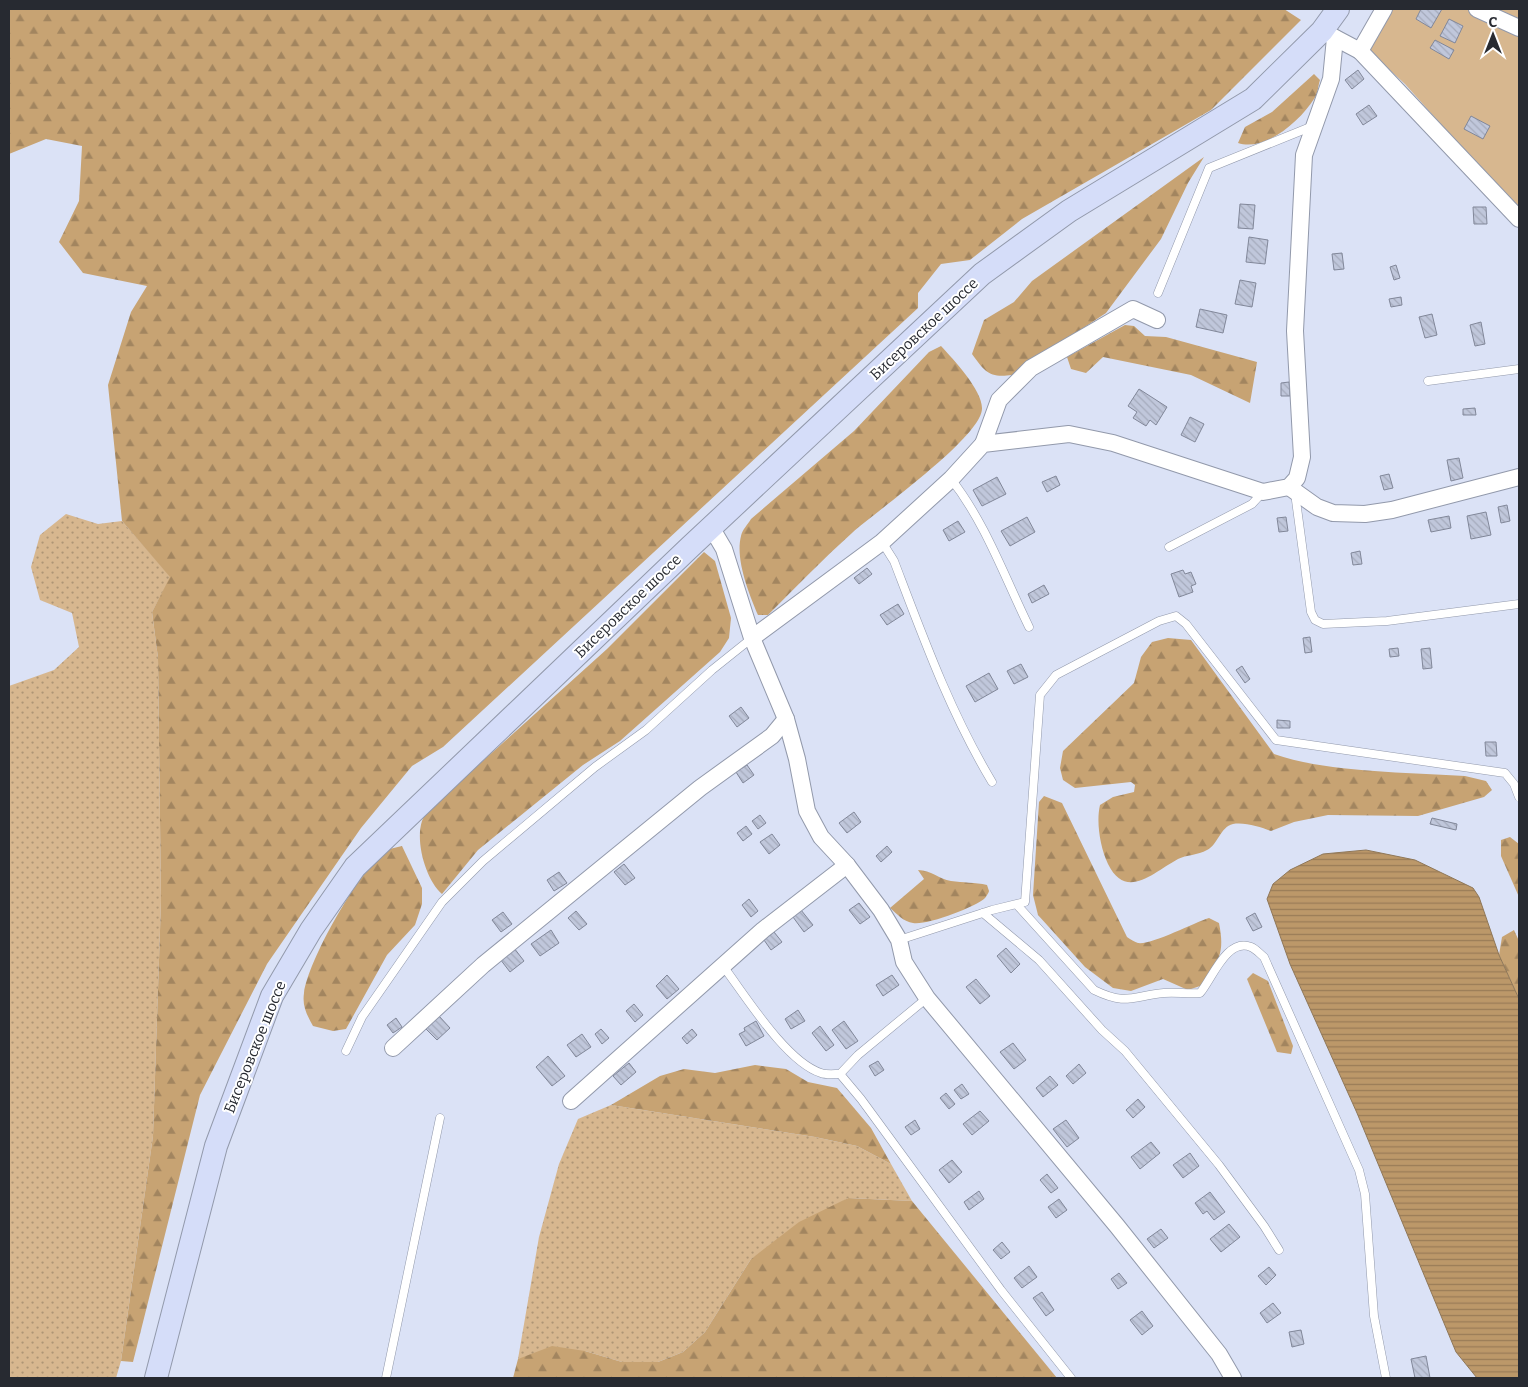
<svg xmlns="http://www.w3.org/2000/svg" width="1528" height="1387" font-family="Bitter,serif">
<defs>
<pattern id="grass-dots" width="8" height="8" patternUnits="userSpaceOnUse" patternTransform="scale(1.25)"><rect width="8" height="8" fill="#d7b78f"/><path d="M2 2h.1M6 6h.1" fill="none" stroke="#ae9575" stroke-width="1.8" stroke-linecap="round"/></pattern>
<pattern id="forest-firs" width="22" height="20" patternUnits="userSpaceOnUse" patternTransform="scale(1.25)"><rect width="22" height="20" fill="#c7a373"/><path d="M5 1l3.5 6h-7zM16 11l3.5 6h-7z" fill="#a2855f"/></pattern>
<pattern id="water-rules" width="6" height="5" patternUnits="userSpaceOnUse" patternTransform="scale(1.25)"><rect width="6" height="5" fill="#bc9869"/><path d="M0 2.5h6" fill="none" stroke="#997c57"/></pattern>
<pattern id="building-back-hatch" width="6" height="6" patternUnits="userSpaceOnUse" patternTransform="scale(1.25)"><rect width="6" height="6" fill="#c0c7db"/><path d="M-1 5l2 2M0 0l6 6M5-1l2 2" fill="none" stroke="#a5abbc"/></pattern>
</defs>
<rect width="100%" height="100%" fill="#dbe2f6"/>
<g fill="url(#grass-dots)">
<polygon points="66,514 98,524 122,521 171,577 152,612 158,658 161,901 153,1136 121,1361 116,1378 9,1378 9,686 54,670 79,647 72,613 40,600 31,567 40,535"/>
<polygon points="611,1105 815,1137 857,1146 891,1164 912,1201 848,1198 751,1259 705,1332 683,1352 658,1362 622,1362 585,1351 518,1359 539,1237 559,1164 578,1119"/>
</g>
<g fill="url(#forest-firs)">
<polygon points="9,9 1284,9 1301,20 1211,110 1022,219 970,260 941,264 918,293 918,308 443,747 412,766 361,828 267,964 200,1095 133,1362 121,1361 153,1136 161,901 158,658 152,612 170,577 122,521 108,385 131,312 147,286 83,273 59,242 79,201 82,146 46,139 9,154"/>
<path d="M1314,74L1320,80C1318,86 1318,94 1314,99C1300,121 1265,152 1238,143L1245,127L1272,112Z"/>
<path d="M1204,157L1188,183L1161,239L1106,313L1012,375C989,378 985,372 972,354L984,320L1014,302L1032,281Z"/>
<polygon points="1125,325 1134,326 1145,336 1166,337 1257,362 1250,403 1191,375 1103,357 1086,373 1071,369 1067,357"/>
<path d="M941,346C954,360 982,390 982,408C983,436 875,512 852,533C823,559 796,587 768,615H758C749,594 735,559 741,536C742,530 748,524 751,519L854,431L929,352Z"/>
<path d="M704,552L715,561L731,618L729,638L720,652L620,741L583,765L478,850L442,894C426,880 415,842 422,821C425,812 439,802 445,795L607,649Z"/>
<path d="M1168,638L1191,640L1274,754C1329,773 1406,772 1465,776L1486,781L1492,790L1484,797L1418,816L1328,815L1294,822L1271,831C1260,827 1245,822 1233,824C1220,827 1218,845 1207,850C1198,855 1186,855 1178,859C1154,872 1126,901 1108,864C1100,847 1096,822 1100,805L1113,797L1134,792L1135,785L1131,782L1075,788L1063,780L1060,768L1063,751L1134,683L1141,657L1152,642Z"/>
<path d="M1044,796L1062,803L1127,937C1130,939 1135,942 1138,943C1152,945 1193,923 1209,918L1219,923C1225,954 1219,959 1203,985L1188,990L1163,979L1131,991L1113,988L1085,967L1038,915L1033,895L1039,802Z"/>
<polygon points="1510,837 1519,844 1519,897 1501,856 1501,840"/>
<path d="M402,846L422,888V904L415,925L387,955L346,1029L333,1031L313,1026C307,1015 302,1006 304,993C309,959 354,882 378,856C385,849 394,848 402,846Z"/>
<path d="M918,870C931,870 939,879 951,881C963,883 975,882 987,885L989,891C989,892 986,897 985,898C976,907 925,926 913,923C904,922 897,914 890,908L924,879Z"/>
<polygon points="1514,930 1519,941 1519,999 1499,955 1502,937"/>
<polygon points="1253,973 1268,981 1293,1046 1291,1054 1277,1052 1247,979"/>
<polygon points="755,1065 786,1069 808,1082 837,1088 871,1128 891,1164 857,1146 815,1137 611,1105 660,1076 684,1069 715,1073"/>
<polygon points="848,1198 912,1201 1057,1378 513,1378 518,1359 552,1346 585,1351 622,1362 658,1362 683,1352 705,1332 751,1259 799,1222"/>
</g>
<polygon fill="#d7b78f" points="1389,9 1519,9 1519,212 1405,84 1365,47"/>
<polygon fill="url(#water-rules)" stroke="#8f7758" points="1366,850 1415,860 1473,888 1479,897 1499,955 1519,999 1519,1378 1477,1378 1456,1352 1357,1113 1290,964 1267,899 1273,884 1290,870 1323,854"/>
<g fill="url(#building-back-hatch)" stroke="#818799">
<polygon points="1421,9 1442,9 1431,28 1416,19"/>
<polygon points="1449,19 1463,26 1455,43 1440,36"/>
<polygon points="1435,40 1454,50 1449,59 1430,48"/>
<polygon points="1358,70 1364,79 1352,89 1345,80"/>
<polygon points="1369,105 1377,116 1363,125 1356,114"/>
<polygon points="1471,116 1490,126 1483,139 1464,129"/>
<polygon points="1240,204 1255,205 1253,229 1238,228"/>
<polygon points="1473,207 1486,207 1487,224 1474,224"/>
<polygon points="1249,237 1268,240 1265,264 1246,262"/>
<polygon points="1342,253 1344,269 1334,270 1332,254"/>
<polygon points="1396,265 1400,278 1394,280 1390,267"/>
<polygon points="1240,280 1256,283 1252,307 1235,304"/>
<polygon points="1401,297 1402,305 1391,307 1389,299"/>
<polygon points="1200,309 1227,315 1223,333 1196,327"/>
<polygon points="1432,314 1437,335 1425,338 1419,317"/>
<polygon points="1481,322 1485,344 1475,346 1470,325"/>
<polygon points="1289,382 1290,396 1281,396 1281,383"/>
<polygon points="1139,389 1167,407 1156,425 1150,420 1146,426 1133,418 1137,412 1128,406"/>
<polygon points="1475,408 1476,415 1463,415 1463,409"/>
<polygon points="1190,417 1204,424 1195,442 1181,435"/>
<polygon points="1459,458 1463,478 1451,481 1447,460"/>
<polygon points="1389,474 1393,488 1384,490 1380,476"/>
<polygon points="1056,476 1060,485 1047,492 1042,482"/>
<polygon points="997,477 1006,494 982,506 973,490"/>
<polygon points="1507,505 1510,521 1501,523 1498,507"/>
<polygon points="1486,512 1491,535 1471,539 1467,516"/>
<polygon points="1449,516 1451,528 1431,532 1428,520"/>
<polygon points="1027,517 1035,532 1010,546 1001,531"/>
<polygon points="1286,517 1288,531 1279,532 1277,518"/>
<polygon points="958,521 965,532 949,541 943,530"/>
<polygon points="1360,551 1362,564 1353,565 1351,553"/>
<polygon points="867,568 872,574 859,584 854,578"/>
<polygon points="1183,570 1185,574 1191,572 1196,584 1191,586 1193,592 1179,597 1171,574"/>
<polygon points="1044,585 1049,594 1032,603 1028,594"/>
<polygon points="898,604 904,614 887,625 880,615"/>
<polygon points="1310,637 1312,652 1305,653 1303,638"/>
<polygon points="1398,648 1399,656 1390,657 1389,649"/>
<polygon points="1430,648 1432,668 1423,669 1421,649"/>
<polygon points="1021,664 1028,677 1014,684 1007,671"/>
<polygon points="1242,666 1250,679 1245,683 1236,670"/>
<polygon points="989,673 998,689 975,702 966,686"/>
<polygon points="741,707 749,718 737,727 729,716"/>
<polygon points="1277,720 1290,721 1290,728 1277,728"/>
<polygon points="1485,742 1496,742 1497,756 1486,756"/>
<polygon points="747,765 754,775 743,783 736,772"/>
<polygon points="854,812 861,822 847,833 839,823"/>
<polygon points="760,815 766,823 758,829 752,821"/>
<polygon points="1432,818 1457,824 1456,830 1430,824"/>
<polygon points="746,826 752,834 743,841 737,833"/>
<polygon points="772,834 780,845 769,854 760,842"/>
<polygon points="887,846 892,852 881,862 876,856"/>
<polygon points="624,864 635,878 625,885 614,872"/>
<polygon points="559,872 567,883 554,891 547,880"/>
<polygon points="749,899 758,911 751,917 742,905"/>
<polygon points="859,903 870,917 860,924 849,910"/>
<polygon points="801,910 813,925 804,932 793,917"/>
<polygon points="576,911 587,924 579,930 568,918"/>
<polygon points="503,912 512,924 501,932 492,920"/>
<polygon points="1255,913 1262,927 1253,931 1246,918"/>
<polygon points="551,930 559,943 540,956 531,944"/>
<polygon points="774,932 782,942 771,950 764,940"/>
<polygon points="514,948 524,961 510,972 500,959"/>
<polygon points="1006,948 1020,964 1011,973 997,956"/>
<polygon points="667,975 679,989 667,999 656,986"/>
<polygon points="892,975 899,985 883,996 876,985"/>
<polygon points="976,979 990,996 980,1004 966,987"/>
<polygon points="634,1004 643,1015 635,1022 626,1011"/>
<polygon points="798,1010 805,1021 791,1029 785,1019"/>
<polygon points="439,1016 450,1028 437,1040 426,1029"/>
<polygon points="396,1018 402,1027 393,1033 387,1025"/>
<polygon points="756,1021 764,1036 746,1046 739,1034 745,1031 744,1028"/>
<polygon points="844,1021 858,1041 846,1049 832,1030"/>
<polygon points="820,1026 834,1045 826,1051 812,1033"/>
<polygon points="601,1029 609,1038 602,1044 595,1034"/>
<polygon points="692,1029 697,1035 687,1044 682,1038"/>
<polygon points="582,1034 591,1047 576,1057 567,1045"/>
<polygon points="1013,1043 1026,1060 1014,1069 1000,1052"/>
<polygon points="548,1056 565,1076 552,1086 536,1067"/>
<polygon points="878,1061 884,1070 875,1076 869,1066"/>
<polygon points="629,1063 636,1072 621,1085 613,1076"/>
<polygon points="1079,1064 1086,1073 1073,1084 1066,1076"/>
<polygon points="1050,1076 1058,1085 1043,1097 1036,1088"/>
<polygon points="962,1084 969,1094 961,1099 954,1090"/>
<polygon points="946,1093 955,1104 949,1109 940,1098"/>
<polygon points="1138,1099 1145,1107 1133,1118 1126,1110"/>
<polygon points="980,1111 989,1121 972,1135 963,1124"/>
<polygon points="915,1120 920,1129 911,1135 905,1127"/>
<polygon points="1066,1120 1079,1138 1067,1147 1053,1129"/>
<polygon points="1151,1142 1160,1153 1140,1169 1131,1157"/>
<polygon points="1190,1153 1199,1166 1183,1178 1173,1165"/>
<polygon points="952,1160 962,1172 949,1183 939,1170"/>
<polygon points="1047,1174 1058,1188 1051,1193 1040,1180"/>
<polygon points="979,1191 984,1199 969,1210 964,1202"/>
<polygon points="1210,1192 1225,1212 1214,1220 1207,1211 1203,1214 1195,1203"/>
<polygon points="1059,1199 1067,1210 1056,1218 1048,1207"/>
<polygon points="1229,1224 1240,1237 1221,1252 1210,1239"/>
<polygon points="1161,1229 1168,1238 1154,1248 1147,1239"/>
<polygon points="1002,1242 1010,1252 1001,1259 993,1250"/>
<polygon points="1029,1266 1037,1277 1022,1288 1014,1278"/>
<polygon points="1269,1267 1276,1275 1266,1285 1258,1276"/>
<polygon points="1119,1273 1127,1283 1118,1289 1111,1279"/>
<polygon points="1042,1292 1054,1310 1046,1316 1033,1298"/>
<polygon points="1273,1303 1281,1313 1267,1323 1260,1313"/>
<polygon points="1142,1311 1153,1326 1142,1335 1130,1320"/>
<polygon points="1301,1330 1304,1344 1292,1347 1289,1332"/>
<polygon points="1426,1356 1430,1378 1415,1378 1411,1359"/>
</g>
<g fill="none" stroke-linecap="round" stroke-linejoin="round">
<g stroke="#9299ab" stroke-width="9">
<g id="lane">
<polyline points="1158,293 1209,168 1313,126"/>
<polyline points="1428,381 1519,369"/>
<path d="M951,479C985,522 1005,578 1029,627"/>
<polyline points="1295,493 1311,612 1315,620 1323,624 1387,621 1519,604"/>
<path d="M882,542L894,561C923,637 950,712 992,782"/>
<polyline points="1169,547 1252,504 1263,492"/>
<path d="M1018,906L1094,990C1127,1006 1132,996 1164,993C1176,992 1188,994 1200,993C1212,979 1227,937 1251,947C1256,949 1260,954 1264,957L1359,1170L1365,1194L1374,1316L1386,1378"/>
<polyline points="983,913 1039,960 1102,1030 1125,1051 1219,1165 1264,1226 1279,1250"/>
<polyline points="899,940 992,910 1025,902 1040,695 1056,675 1159,621 1176,616 1186,624 1276,740 1505,773 1514,784 1519,797"/>
<path d="M723,966C745,995 786,1062 821,1073C826,1075 834,1074 840,1074L858,1055L927,998"/>
<polyline points="346,1051 362,1017 442,902 483,861 595,767 646,730 712,670 752,638"/>
<polyline points="840,1074 861,1099 1001,1290 1071,1378"/>
<polyline points="386,1378 440,1118"/>
</g>
</g>
<g stroke="#9299ab" stroke-width="18">
<g id="street">
<polyline points="1477,9 1519,28"/>
<polyline points="1326,33 1360,51 1384,9"/>
<polyline points="1360,51 1519,219"/>
<polyline points="983,444 999,400 1031,368 1133,309 1157,320"/>
<polyline points="1289,487 1317,507 1333,513 1365,514 1392,510 1519,477"/>
<polyline points="711,527 724,549 752,638 786,719 797,759 807,811 821,837 847,865 881,910 899,940 904,962 927,998 1117,1226 1219,1354 1233,1378"/>
<polyline points="752,638 882,542 951,479 983,444 1069,434 1113,443 1263,492 1289,487 1297,478 1302,457 1295,331 1304,155 1331,79 1335,38"/>
<polyline points="393,1048 483,965 700,788 772,736 786,719"/>
<polyline points="571,1101 763,930 847,865"/>
</g>
</g>
<g stroke="#9299ab" stroke-width="24">
<polyline id="secondary" points="156,1378 216,1146 272,996 311,930 355,867 690,547 982,274 1069,211 1253,99 1322,31 1338,9"/>
</g>
<use href="#lane" stroke="#fff" stroke-width="8"/>
<use href="#street" stroke="#fff" stroke-width="16"/>
<use href="#secondary" stroke="#d5ddf9" stroke-width="22"/>
</g>
<g text-anchor="middle" stroke-width="4" stroke-linejoin="round" paint-order="stroke">
<g font-size="15" fill="#272a31" stroke="#fff">
<text transform="translate(924 329) rotate(-43)" y="5">Бисеровское шоссе</text>
<text transform="translate(628 606) rotate(-44)" y="5">Бисеровское шоссе</text>
<text transform="translate(255 1047) rotate(-68)" y="5">Бисеровское шоссе</text>
</g>
</g>
<rect width="1528" height="1387" fill="none" stroke="#272a31" stroke-width="20"/>
<g transform="translate(1493 35)" stroke="#ffffff" stroke-width="4" paint-order="stroke">
<path d="M0-4L9 19L0 12L-9 19Z" fill="#272a31"/>
<text y="-8" font-size="14" font-weight="bold" text-anchor="middle" fill="#272a31">С</text>
</g>
</svg>
